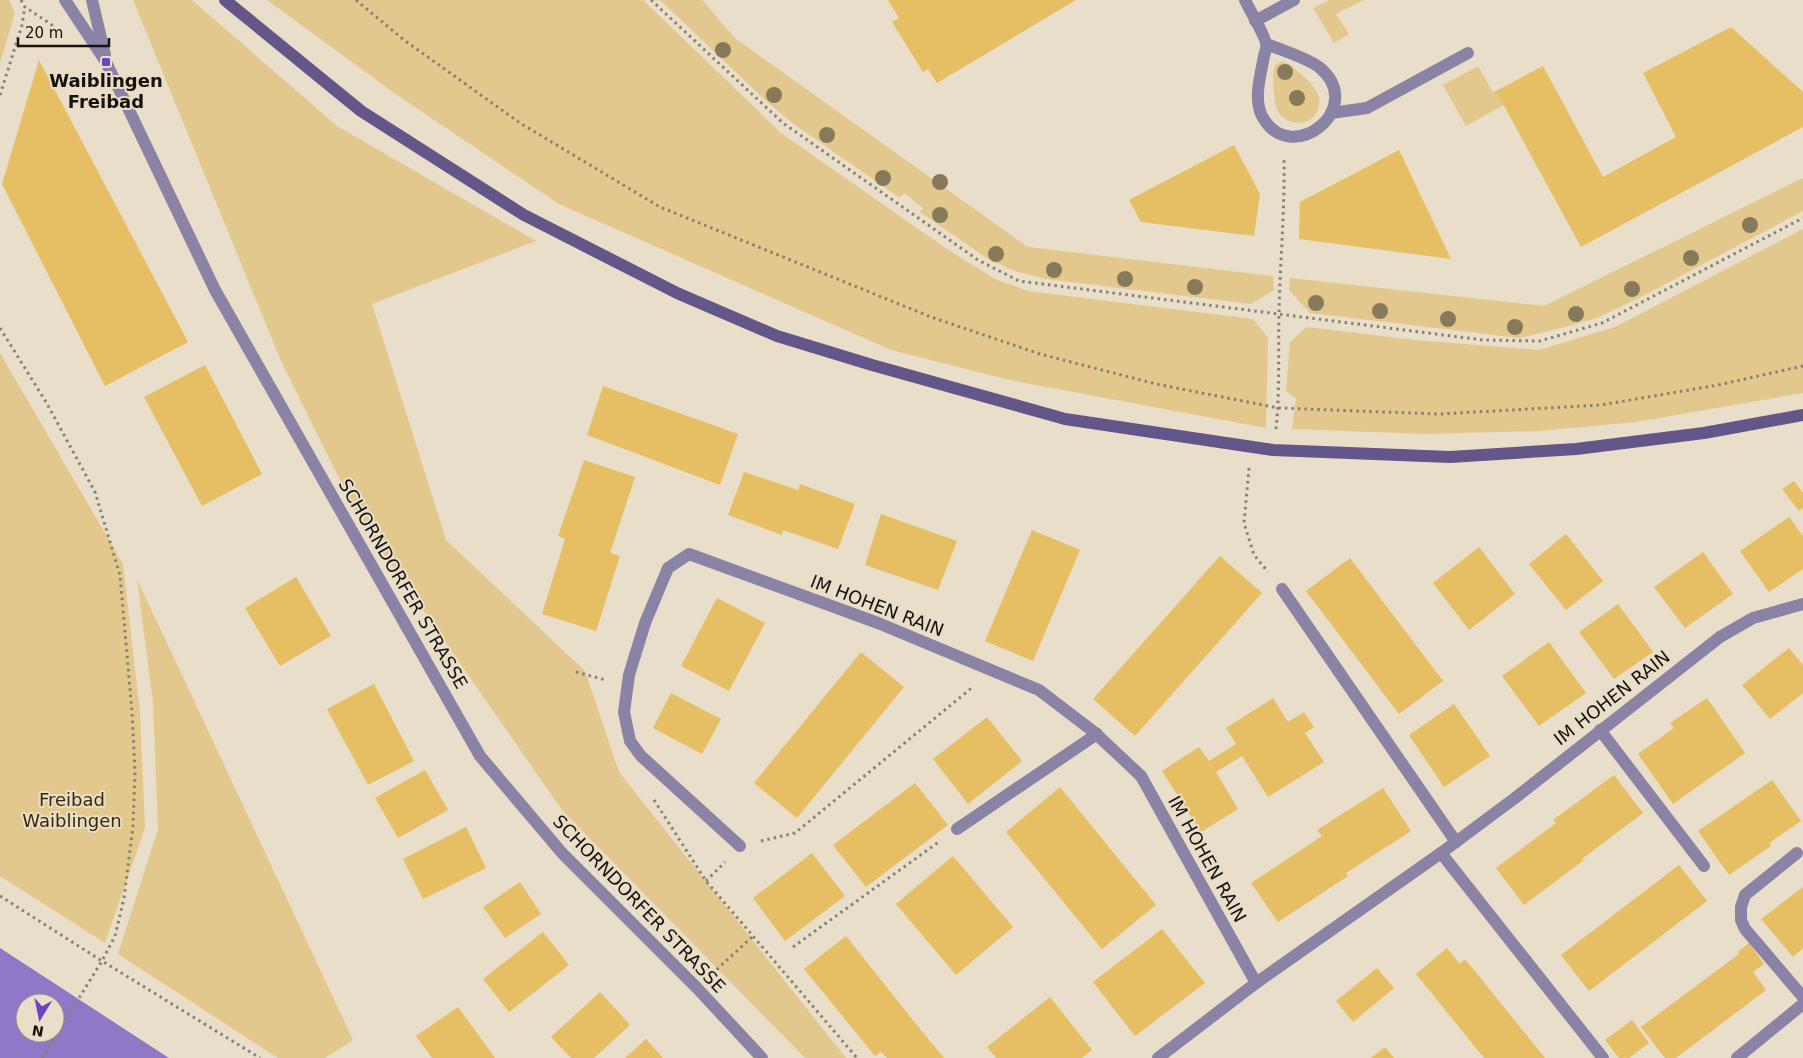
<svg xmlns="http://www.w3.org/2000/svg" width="1803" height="1058" font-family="'DejaVu Sans',sans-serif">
<rect width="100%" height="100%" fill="#e8dec9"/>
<g fill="#e3c88d">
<polygon points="0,0 9,0 15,13 0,63"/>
<polygon points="133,0 192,0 337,126 536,241 372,304 446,540 585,671 619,772 846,1058 805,1058 562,810 359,518 281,361"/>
<polygon points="267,0 643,0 781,133 944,247 995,279 1028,291 1253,319 1268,338 1266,428 1010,380 891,350 559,204 397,95"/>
<polygon points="660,0 702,0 736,39 1028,247 1273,276 1274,290 1251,304 1046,279 1015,271 988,259 920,212 923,208 904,193 900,198 795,125 765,100"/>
<polygon points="1329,0 1364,0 1336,14 1349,34 1334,43 1313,8"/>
<path d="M1282,61C1289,63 1295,69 1301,74C1313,85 1328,99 1314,116C1304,127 1285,124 1278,111C1274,105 1271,71 1275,66C1276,64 1280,62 1282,61Z"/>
<polygon points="1478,66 1492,91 1496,91 1504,105 1466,126 1443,85"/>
<polygon points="1803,178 1803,211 1643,296 1597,318 1554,330 1519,338 1310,313 1289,290 1290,278 1544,306"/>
<polygon points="1803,229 1803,393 1636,422 1540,431 1425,434 1292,429 1296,398 1286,391 1290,342 1307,327 1415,340 1539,350 1615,327"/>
<polygon points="0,353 123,564 140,713 145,828 105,943 0,876"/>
<polygon points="137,579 353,1040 325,1058 278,1058 118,954 158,829 153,702"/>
</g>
<path fill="#8e79c9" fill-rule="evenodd" d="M0,948L169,1058H0ZM25,1003H55V1033H25Z"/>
<g fill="#e6bf64">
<polygon points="888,0 1076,0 937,83 928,69 923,72 892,22 899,18"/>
<polygon points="1731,27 1803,92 1803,127 1581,247 1496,91 1543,66 1603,177 1676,137 1643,73"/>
<polygon points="39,60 188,342 105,386 2,184"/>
<polygon points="1234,145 1260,194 1254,236 1141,222 1129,200"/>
<polygon points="1399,150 1451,259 1299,239 1300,202"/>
<polygon points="205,365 262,474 202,506 144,397"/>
<polygon points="603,386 738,434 720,485 587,435"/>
<polygon points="584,460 635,477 610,553 620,556 596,631 542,614 565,539 558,536"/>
<polygon points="744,472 798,490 800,484 855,504 838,549 783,530 782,535 728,515"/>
<polygon points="1794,481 1803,493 1803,508 1799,511 1782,489"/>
<polygon points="881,514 957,541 938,590 865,565"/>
<polygon points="1789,517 1803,536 1803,569 1769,592 1740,551"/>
<polygon points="1032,530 1080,550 1033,661 985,641"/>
<polygon points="1566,534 1603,581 1566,610 1529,564"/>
<polygon points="1479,547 1515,594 1469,630 1433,583"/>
<polygon points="1703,552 1733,594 1685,628 1654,587"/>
<polygon points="1220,556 1262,593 1135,736 1093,699"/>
<polygon points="1350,558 1443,681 1399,714 1306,591"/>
<polygon points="296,577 331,636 280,666 245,608"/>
<polygon points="717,598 765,623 729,691 681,666"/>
<polygon points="1618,604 1653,652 1614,679 1579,632"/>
<polygon points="1549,642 1586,693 1539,726 1502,676"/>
<polygon points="1789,648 1803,665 1803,693 1770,719 1742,685"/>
<polygon points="861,652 904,687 797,818 754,783"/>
<polygon points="374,684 414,761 368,785 327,709"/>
<polygon points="671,693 721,719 702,754 653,728"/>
<polygon points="1273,698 1288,722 1304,712 1314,727 1305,733 1324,762 1268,797 1242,756 1216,772 1238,809 1201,832 1162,771 1199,747 1209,761 1236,744 1226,728"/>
<polygon points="1707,698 1745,753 1673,804 1638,754 1674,728 1670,723"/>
<polygon points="1454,704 1490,756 1444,787 1409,735"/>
<polygon points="987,717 1022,761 968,804 933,759"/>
<polygon points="425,770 448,810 398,838 375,798"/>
<polygon points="1614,775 1643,813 1582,859 1584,860 1524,905 1496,868 1556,823 1553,820"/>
<polygon points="1772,780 1801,821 1769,843 1771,846 1729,875 1698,831"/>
<polygon points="915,783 948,825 866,887 833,845"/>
<polygon points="1060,787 1156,905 1102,949 1006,832"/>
<polygon points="1383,788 1411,831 1346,873 1348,876 1278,922 1251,883 1322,836 1317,830"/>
<polygon points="466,827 486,868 423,899 403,859"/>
<polygon points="812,853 845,896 785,941 753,898"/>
<polygon points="953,856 1013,927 956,975 896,904"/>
<polygon points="1679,865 1707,901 1589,991 1561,955"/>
<polygon points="520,882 541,914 505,938 483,907"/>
<polygon points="1803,887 1803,948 1793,957 1761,919"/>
<polygon points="1162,929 1205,983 1135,1036 1093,982"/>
<polygon points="543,932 569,965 509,1012 483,979"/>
<polygon points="846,936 916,1024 944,1058 887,1058 881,1052 875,1056 804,969"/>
<polygon points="1749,943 1764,964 1753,972 1766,990 1676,1058 1665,1058 1641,1027 1739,954 1738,952"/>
<polygon points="1447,948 1460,964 1465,959 1545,1058 1484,1058 1416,974"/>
<polygon points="1377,968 1394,988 1353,1022 1336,1001"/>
<polygon points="600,992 630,1025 594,1058 571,1058 551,1037"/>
<polygon points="1050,997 1092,1050 1082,1058 996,1058 987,1047"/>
<polygon points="458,1007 495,1058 432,1058 416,1036"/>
<polygon points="1632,1020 1649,1043 1629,1058 1619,1058 1605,1040"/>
<polygon points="646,1039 663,1058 625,1058"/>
<polygon points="1385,1047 1394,1058 1371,1058"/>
</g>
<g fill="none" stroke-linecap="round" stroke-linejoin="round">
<g stroke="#888172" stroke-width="3" stroke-dasharray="2.5 4" stroke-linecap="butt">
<polyline points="21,0 25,7 55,27"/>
<polyline points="356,0 404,40 520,123 660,207 931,317 1040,354 1156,384 1278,408 1439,414 1601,405 1718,385 1803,366"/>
<polyline points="651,0 783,123 978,260 1019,281 1483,340 1540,341 1602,323 1803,218"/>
<polyline points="0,95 22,25 25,7"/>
<polyline points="0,328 46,402 95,492 120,575 132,712 135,772 133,826 124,898 115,936 102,961 42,1058"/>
<path d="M1276,429C1280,391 1278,353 1279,314C1280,262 1285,210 1284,158"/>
<polyline points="1249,468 1244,523 1254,555 1268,572"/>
<polyline points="576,672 606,680"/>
<polyline points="654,800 706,881 857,1058"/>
<polyline points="761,841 795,833 974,686"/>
<polyline points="706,881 725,862"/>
<polyline points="0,896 102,961 260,1058"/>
<polyline points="793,947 940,841"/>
<polyline points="712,974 752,937"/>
</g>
<g stroke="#8a83a6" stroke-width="12">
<polyline points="1331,113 1367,108 1468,53"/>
<polyline points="1282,589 1456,842"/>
<polyline points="1600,730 1704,866"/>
<polyline points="957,829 1097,734"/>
<polyline points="1797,853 1745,895 1741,907 1741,920 1745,929 1803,997"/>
</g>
<g stroke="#8a83a6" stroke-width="12">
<path d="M1245,0C1249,9 1266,37 1266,44C1267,48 1265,52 1264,56C1261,74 1253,98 1262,116C1290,169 1369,108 1319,67C1307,58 1281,50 1267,44"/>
<polyline points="1255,21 1294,0"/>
<polyline points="740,846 641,756 630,741 624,712 629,675 645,623 668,568 689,554 878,623 1039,690 1094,732 1141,776 1256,983"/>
<polyline points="1441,853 1603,1058"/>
<polyline points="1158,1058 1256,983 1441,853 1515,798 1720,637 1753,618 1803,604"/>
<polyline points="1737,1058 1803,1004"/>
</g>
<g stroke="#8a83a6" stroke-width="12">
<polyline points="65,0 106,62 215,290 480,756 562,853 697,988 762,1058"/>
<polyline points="92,0 105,55"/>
</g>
<polyline stroke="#635688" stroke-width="12" points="225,0 361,111 524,215 677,293 777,336 872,365 1065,419 1273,450 1450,457 1576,449 1704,433 1803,415"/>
</g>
<g fill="#877a5a">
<circle cx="723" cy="50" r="8"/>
<circle cx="1285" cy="72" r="8"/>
<circle cx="774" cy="95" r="8"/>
<circle cx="1297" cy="98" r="8"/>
<circle cx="827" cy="135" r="8"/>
<circle cx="883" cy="178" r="8"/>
<circle cx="940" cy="182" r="8"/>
<circle cx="940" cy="215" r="8"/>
<circle cx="1750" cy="225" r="8"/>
<circle cx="996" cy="254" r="8"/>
<circle cx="1691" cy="258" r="8"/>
<circle cx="1054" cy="270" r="8"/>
<circle cx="1125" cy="279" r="8"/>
<circle cx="1195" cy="287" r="8"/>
<circle cx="1632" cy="289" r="8"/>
<circle cx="1316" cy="303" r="8"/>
<circle cx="1380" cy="311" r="8"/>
<circle cx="1576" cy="314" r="8"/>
<circle cx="1448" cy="319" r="8"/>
<circle cx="1515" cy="327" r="8"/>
</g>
<rect fill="#6d44bc" stroke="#e8dec9" stroke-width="2" x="101" y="57" width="10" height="10" rx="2.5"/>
<g text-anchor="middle" stroke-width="4" stroke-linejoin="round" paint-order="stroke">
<g font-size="18" font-weight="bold" fill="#17130c" stroke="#e8dec9">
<text x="106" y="87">Waiblingen<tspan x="106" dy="21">Freibad</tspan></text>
</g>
<g font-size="18" fill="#17130c" stroke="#e8dec9">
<text transform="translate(403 584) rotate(60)" y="6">SCHORNDORFER STRASSE</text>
<text transform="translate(877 606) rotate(21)" y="6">IM HOHEN RAIN</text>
<text transform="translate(1612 698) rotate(-38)" y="6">IM HOHEN RAIN</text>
<text transform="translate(1207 859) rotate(61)" y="6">IM HOHEN RAIN</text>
<text transform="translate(639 904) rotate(46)" y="6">SCHORNDORFER STRASSE</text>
</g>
<g font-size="18" fill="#382900" stroke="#e8dec9">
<text x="72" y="806">Freibad<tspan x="72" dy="21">Waiblingen</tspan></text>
</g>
</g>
<g transform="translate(40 1018) rotate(190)"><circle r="24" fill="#e8dec9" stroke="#948d7d"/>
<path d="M0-4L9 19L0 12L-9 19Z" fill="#6d44bc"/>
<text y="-8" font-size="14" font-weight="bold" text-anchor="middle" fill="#17130c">N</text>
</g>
<path d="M18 38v8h91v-8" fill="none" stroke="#17130c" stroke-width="2.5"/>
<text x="25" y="38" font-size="15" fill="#17130c" stroke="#e8dec9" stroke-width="4" paint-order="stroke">20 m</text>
</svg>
